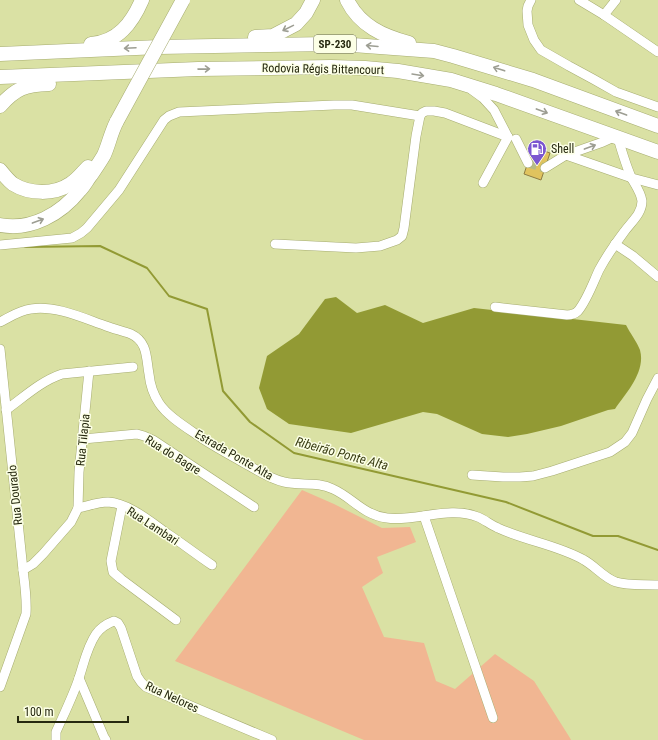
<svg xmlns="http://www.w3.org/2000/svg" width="658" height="740" font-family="'Roboto Condensed',sans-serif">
<rect width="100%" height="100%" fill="#dae1a4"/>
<polygon fill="#f1b692" points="302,490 334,504 382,528 410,527 416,542 377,557 383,573 362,587 384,637 424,643 436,681 455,689 495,654 534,681 570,738 571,740 364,740 175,661"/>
<path fill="#929a34" d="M336,297L357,313L385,305L423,323L474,308L626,325C630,333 637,342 640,350C646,372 626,393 615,409L608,410L561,426L527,434L508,437L482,434L437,414L423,412L351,433L289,424L267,409L259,388L267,356L299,334L325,299Z"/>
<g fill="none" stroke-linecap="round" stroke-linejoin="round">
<polyline stroke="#929a34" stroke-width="2" points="25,247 100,246 147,268 169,296 207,309 223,391 250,422 294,453 506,502 593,536 618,536 658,550"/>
</g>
<polygon fill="#e0c35e" stroke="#8e7d43" points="533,147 550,153 541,180 524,174"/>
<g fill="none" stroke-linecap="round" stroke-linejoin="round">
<polyline stroke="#b6bc86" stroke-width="9" stroke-dasharray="9 4.5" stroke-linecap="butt" points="528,163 545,168"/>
<g stroke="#a6ac70" stroke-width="10">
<g id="minor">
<polyline points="531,0 528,6 527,11 528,25 534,40 541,50 569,66 593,79 616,92 658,107"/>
<polyline points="579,0 604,15 658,52"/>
<polyline points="604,15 616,0"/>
<polyline points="472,90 483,98 494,110 508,137"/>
<polyline points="516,139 528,163"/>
<polyline points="566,155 632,178 658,185"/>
<polyline points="545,168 566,155 603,142 614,137"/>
<polyline points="483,183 508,137"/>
<polyline points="275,244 356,248 380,246 397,240 402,236 404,228 416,136 420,116 422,113 426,111 434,111 445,113 508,137"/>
<polyline points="615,244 633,256 658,277"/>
<polyline points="0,245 72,238 81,233 87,228 119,190 164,120 169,116 179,112 334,105 352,105 420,116"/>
<path d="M495,307L567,315C571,315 575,314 578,311C587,300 593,283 599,270C606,257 615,244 624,232C631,222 642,214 642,201C641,193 636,186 632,179C626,166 622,152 618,138"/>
<path d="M0,322C10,317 20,310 31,309C55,305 83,318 106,326C114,329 123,331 131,334C148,342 146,358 149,374C150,384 153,394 159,403C168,417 189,429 203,439C217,448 232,456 246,464C259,471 270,479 284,482C301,486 317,481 333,489C353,498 363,515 387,518C415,522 450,505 478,517C485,520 491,525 498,528C526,541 558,545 584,560C595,566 604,578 616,582C629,586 644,584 658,585"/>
<path d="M0,349L23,570C25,585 27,599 26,614L0,687"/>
<path d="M6,410C24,397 41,381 62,374L133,367"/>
<polyline points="83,439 137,434 144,436 153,440 254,507"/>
<polyline points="472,475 503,477 520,477 533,476 552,471 610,452 625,442 632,433 647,399 658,378"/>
<polyline points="122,506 111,561 113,572 121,579 176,620"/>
<polyline points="78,508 79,472 89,371"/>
<polyline points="424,516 493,718"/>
<path d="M23,570L33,564L43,554L71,522L78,508C88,506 98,502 108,502C129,503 152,523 168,534C183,544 197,555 212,565"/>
<polyline points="79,678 104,737 106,740"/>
<path d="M56,740V732C64,714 73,696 79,678C84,663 87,647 96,634C101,627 106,624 114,621L118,623L121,628L137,676L141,682L146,687L272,740"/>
</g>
</g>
<g stroke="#a6ac70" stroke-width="15">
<g id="highway">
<path d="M347,0C360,26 383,36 409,43"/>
<polyline points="255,37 273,36 296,24 306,13 313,0"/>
<path d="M91,44C118,42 132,23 142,0"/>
<polyline points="0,54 159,47 328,44 353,45 434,51 453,56 533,80 658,126"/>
<polyline points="0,77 198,69 331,67 365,68 398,71 451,80 496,94 658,152"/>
<path d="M0,106C16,88 25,85 49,84"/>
<path d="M0,170C4,175 8,180 13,184C29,194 54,195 70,184C77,180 82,173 88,167"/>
<path d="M0,225C31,231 61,214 80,190C84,186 87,180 91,175C95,169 100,162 104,155C109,144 111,132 117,121"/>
</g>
</g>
<use href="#minor" stroke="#fff" stroke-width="9"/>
<use href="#highway" stroke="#fff" stroke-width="14"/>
<g stroke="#a6ac70" stroke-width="15" stroke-linecap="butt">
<polyline id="highway-bridge" points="117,121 183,0"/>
</g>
<use href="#highway-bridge" stroke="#fff" stroke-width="14"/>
</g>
<defs><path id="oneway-shaft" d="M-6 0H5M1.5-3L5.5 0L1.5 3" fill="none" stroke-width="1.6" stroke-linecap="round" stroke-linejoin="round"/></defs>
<g stroke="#9d9e93">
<use href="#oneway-shaft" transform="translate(288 28) rotate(154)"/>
<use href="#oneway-shaft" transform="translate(372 46) rotate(-175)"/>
<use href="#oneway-shaft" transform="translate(130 48) rotate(177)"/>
<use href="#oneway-shaft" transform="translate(204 69) rotate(-1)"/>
<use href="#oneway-shaft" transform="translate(499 69) rotate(-162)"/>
<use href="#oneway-shaft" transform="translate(418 75) rotate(9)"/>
<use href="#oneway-shaft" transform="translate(542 111) rotate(20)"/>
<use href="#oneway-shaft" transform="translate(621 113) rotate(-160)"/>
<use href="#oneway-shaft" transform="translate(590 147) rotate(-20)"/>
<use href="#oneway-shaft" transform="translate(38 221) rotate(-20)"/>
</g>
<defs>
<g id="fuel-pin" transform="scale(1)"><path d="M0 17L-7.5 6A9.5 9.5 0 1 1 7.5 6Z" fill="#7b56d0" stroke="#fcffe6"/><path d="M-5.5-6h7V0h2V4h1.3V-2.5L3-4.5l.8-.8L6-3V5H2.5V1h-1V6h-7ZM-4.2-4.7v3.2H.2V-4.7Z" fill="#fff"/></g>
</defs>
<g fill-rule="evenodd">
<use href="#fuel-pin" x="537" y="149"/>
</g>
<g text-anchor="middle" stroke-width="3" stroke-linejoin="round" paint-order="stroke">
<rect fill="#fcffe6" stroke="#666850" stroke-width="1" x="314" y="35" width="42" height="18" rx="3"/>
<g font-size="11" font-weight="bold" fill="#25280f">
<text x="335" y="48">SP-230</text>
</g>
<g font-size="12" fill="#25280f" stroke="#fcffe6">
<text transform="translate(323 69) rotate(1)" y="4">Rodovia Régis Bittencourt</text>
<text transform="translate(83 440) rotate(-84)" y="4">Rua Tilapia</text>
<text transform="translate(173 455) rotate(32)" y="4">Rua do Bagre</text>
<text transform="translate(234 455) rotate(30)" y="4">Estrada Ponte Alta</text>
<text transform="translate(15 495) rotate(-96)" y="4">Rua Dourado</text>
<text transform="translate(153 526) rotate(33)" y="4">Rua Lambari</text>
<text transform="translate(172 697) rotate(25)" y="4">Rua Nelores</text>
</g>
<g font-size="12" fill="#25280f" stroke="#fcffe6" text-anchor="start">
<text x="551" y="153">Shell</text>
</g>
<g font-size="13" font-style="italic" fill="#3b3f15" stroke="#fcffe6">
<text transform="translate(342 453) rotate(15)" y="5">Ribeirão Ponte Alta</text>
</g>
</g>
<path d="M18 716v6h110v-6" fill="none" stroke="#25280f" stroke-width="2"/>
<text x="24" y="716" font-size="12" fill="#25280f" stroke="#fcffe6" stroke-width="3" paint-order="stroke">100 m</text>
</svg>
